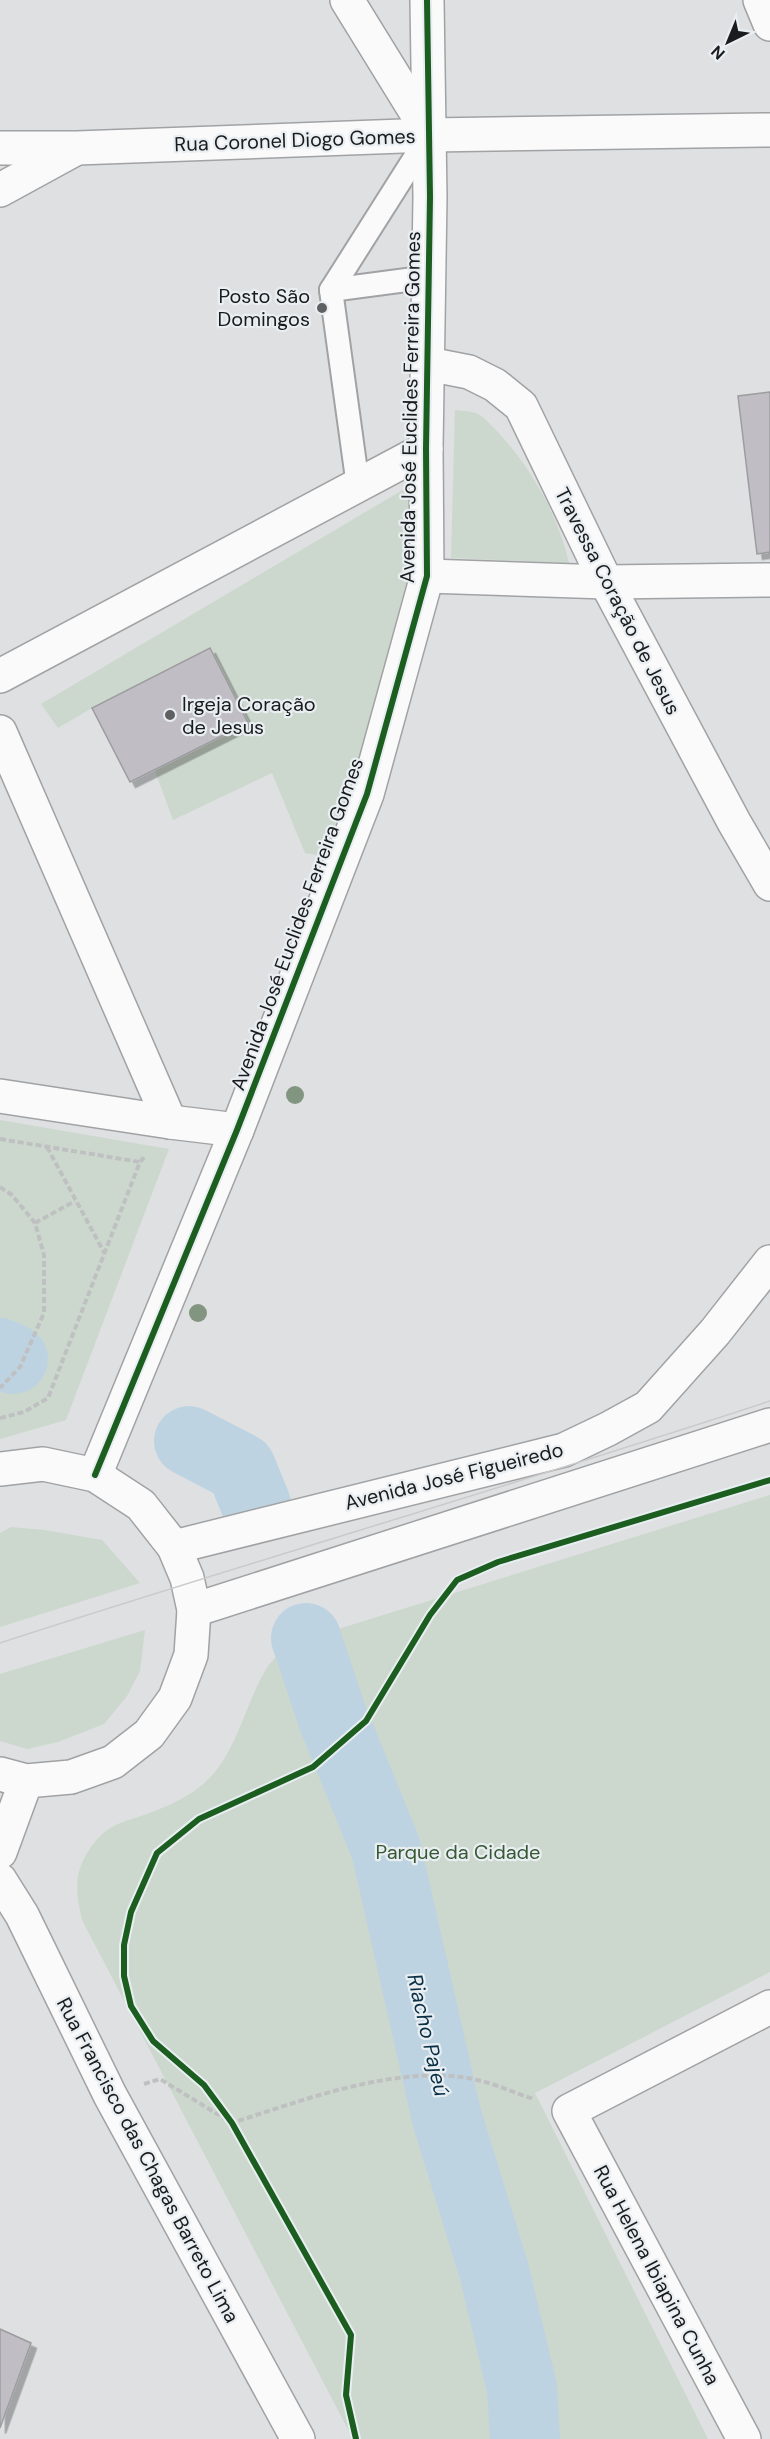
<svg xmlns="http://www.w3.org/2000/svg" width="770" height="2439" font-family="'DM Sans',sans-serif">
<defs>
<filter id="shadow"><feDropShadow dx="5.5" dy="5.5" stdDeviation="0" flood-color="#0004"/></filter>
</defs>
<rect width="100%" height="100%" fill="#dee0e2"/>
<g fill="#ccd8cd">
<path d="M455,410C462,411 471,411 478,414C483,416 488,422 492,426C528,462 558,514 569,563L451,558Z"/>
<polygon points="406,488 415,526 411,579 351,798 333,843 317,855 305,853 272,773 173,820 154,768 248,723 210,648 92,708 58,728 41,704"/>
<polygon points="0,1120 169,1149 66,1420 0,1439"/>
<path d="M770,1495V1972L535,2093L708,2439H353L82,1920C75,1888 73,1871 94,1843C109,1824 124,1822 144,1815C169,1806 197,1794 214,1773C238,1744 246,1704 265,1671C271,1659 283,1651 293,1643Z"/>
<polygon points="11,1527 44,1530 102,1540 140,1583 0,1627 0,1533"/>
<polygon points="145,1630 140,1671 127,1696 104,1724 58,1742 27,1749 0,1741 0,1674"/>
</g>
<g fill="none" stroke-linecap="round" stroke-linejoin="round">
<g stroke="#bed3e2" stroke-width="70">
<polyline points="0,1353 13,1359"/>
<polyline points="189,1441 241,1468 256,1505"/>
<polyline points="306,1638 332,1716 386,1849 447,2118 494,2271 522,2388 525,2439"/>
</g>
</g>
<g fill="#c0bec4" stroke="#9d9d9f" stroke-width="1.5" filter="url(#shadow)">
<polygon points="770,392 770,552 757,554 738,396"/>
<polygon points="210,648 248,723 130,782 92,708"/>
<polygon points="0,2329 31,2343 0,2428"/>
</g>
<g fill="none" stroke-linecap="round" stroke-linejoin="round">
<g stroke="#a1a2a4" stroke-width="26">
<g id="service">
<polyline points="331,290 429,277"/>
<polyline points="358,486 331,290 428,137"/>
</g>
</g>
<g stroke="#a1a2a4" stroke-width="36">
<g id="minor">
<polyline points="0,148 77,148 430,135"/>
<polyline points="0,190 75,149"/>
<polyline points="428,364 469,372 495,385 521,406 606,582 734,822 770,884"/>
<polyline points="0,676 426,449"/>
<polyline points="0,732 170,1122"/>
<polyline points="0,1096 170,1122 237,1130"/>
<polyline points="0,1880 22,1915 110,2095 298,2439"/>
<polyline points="744,2439 569,2111 770,2007"/>
</g>
</g>
<g stroke="#a1a2a4" stroke-width="36">
<g id="tertiary">
<polyline points="347,0 429,133"/>
<polyline points="430,135 770,130"/>
<polyline points="427,576 606,582 770,580"/>
<polyline points="95,1475 237,1130 367,794 427,576 426,449 430,197 427,0"/>
</g>
</g>
<g stroke="#a1a2a4" stroke-width="36">
<g id="primary">
<polyline points="760,0 770,24"/>
<polyline points="0,1469 43,1464 95,1475 141,1505 174,1547 187,1578 194,1610 191,1655 175,1698 149,1734 113,1762 71,1777 26,1781 0,1774"/>
<polyline points="174,1547 564,1450 608,1429 648,1407 715,1332 770,1262"/>
<polyline points="194,1610 770,1425"/>
<polyline points="0,1852 26,1781"/>
</g>
</g>
<g stroke="#bfc0c1" stroke-width="4" stroke-dasharray="6 3" stroke-linecap="butt">
<polyline points="0,1139 140,1162"/>
<polyline points="47,1147 105,1254"/>
<polyline points="0,1187 12,1195 35,1223 44,1255 44,1313 20,1367 0,1388"/>
<polyline points="35,1223 75,1201"/>
<polyline points="0,1418 24,1412 48,1398 140,1162 145,1156"/>
<path d="M144,2084L160,2079L232,2123C303,2100 398,2064 473,2079C494,2083 514,2093 534,2099"/>
</g>
<use href="#service" stroke="#fafafb" stroke-width="22"/>
<use href="#minor" stroke="#fafafb" stroke-width="33"/>
<use href="#tertiary" stroke="#fafafb" stroke-width="33"/>
<use href="#primary" stroke="#fafafb" stroke-width="33"/>
<path stroke="#cacaca" stroke-width="1.5" d="M0,1643C256,1560 515,1485 770,1401"/>
<g stroke="#e9eef2" stroke-width="10">
<g id="cycleway">
<polyline points="95,1475 237,1130 367,794 427,576 426,449 430,197 427,0"/>
<polyline points="356,2439 346,2395 351,2335 232,2123 204,2085 153,2041 131,2006 124,1976 124,1945 131,1912 157,1853 199,1819 313,1767 366,1721 430,1615 457,1580 498,1562 770,1480"/>
</g>
</g>
<use href="#cycleway" stroke="#1b5e20" stroke-width="6"/>
</g>
<g fill="#829581">
<circle cx="295" cy="1095" r="9"/>
<circle cx="198" cy="1313" r="9"/>
</g>
<g fill="#5f6062" stroke="#e9eef2" stroke-width="2">
<circle cx="322" cy="308" r="6"/>
<circle cx="170" cy="715" r="6"/>
</g>
<g text-anchor="middle" stroke-width="4.5" stroke-linejoin="round" paint-order="stroke">
<g font-size="20" fill="#1a1b1d" stroke="#e9eef2">
<text transform="translate(295 140) rotate(-2)" y="7">Rua Coronel Diogo Gomes</text>
<text transform="translate(410 407) rotate(-89)" y="7">Avenida José Euclides Ferreira Gomes</text>
<text transform="translate(618 601) rotate(63)" y="7">Travessa Coração de Jesus</text>
<text transform="translate(297 924) rotate(-70)" y="7">Avenida José Euclides Ferreira Gomes</text>
<text transform="translate(454 1476) rotate(-14)" y="7">Avenida José Figueiredo</text>
<text transform="translate(148 2160) rotate(62)" y="7">Rua Francisco das Chagas Barreto Lima</text>
<text transform="translate(657 2275) rotate(62)" y="7">Rua Helena Ibiapina Cunha</text>
</g>
<g font-size="20" fill="#1a1b1d" stroke="#e9eef2" text-anchor="end">
<text x="310" y="303">Posto São<tspan x="310" dy="23">Domingos</tspan></text>
<text x="182" y="711" text-anchor="start">Irgeja Coração<tspan x="182" dy="23">de Jesus</tspan></text>
</g>
<g font-size="20" fill="#365832" stroke="#e9eef2">
<text x="458" y="1859">Parque da Cidade</text>
</g>
<g font-size="21" font-style="italic" fill="#082f45" stroke="#e9eef2">
<text transform="translate(428 2035) rotate(77)" y="7">Riacho Pajeú</text>
</g>
</g>
<g transform="translate(728 42) rotate(223)" stroke="#e9eef2" stroke-width="4.5" paint-order="stroke">
<path d="M0-4.5L10 22L0 15L-10 22Z" fill="#1a1b1d"/>
<text y="-9" font-size="16" font-weight="bold" text-anchor="middle" fill="#1a1b1d">N</text>
</g>
</svg>
